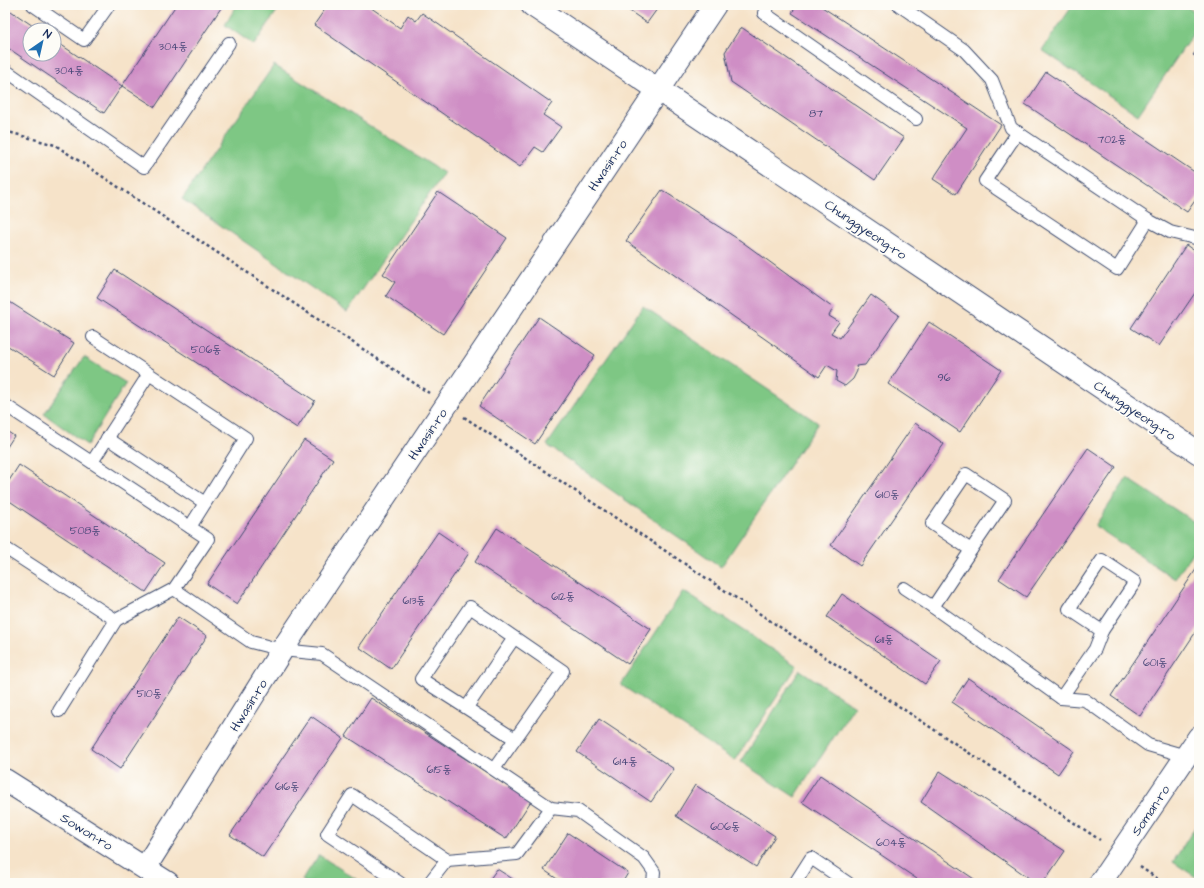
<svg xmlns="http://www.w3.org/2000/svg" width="1204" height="888" font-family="'Architects Daughter','Poor Story',sans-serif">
<rect width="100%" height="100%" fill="#fdfcf7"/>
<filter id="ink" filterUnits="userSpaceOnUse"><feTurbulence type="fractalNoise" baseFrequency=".025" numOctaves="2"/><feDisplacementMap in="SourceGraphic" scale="8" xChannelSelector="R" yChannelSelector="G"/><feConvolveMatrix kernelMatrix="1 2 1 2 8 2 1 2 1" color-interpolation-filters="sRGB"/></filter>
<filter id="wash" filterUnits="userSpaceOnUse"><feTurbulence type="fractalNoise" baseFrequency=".012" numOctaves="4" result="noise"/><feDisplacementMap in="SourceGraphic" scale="16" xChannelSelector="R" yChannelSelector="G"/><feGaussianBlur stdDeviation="0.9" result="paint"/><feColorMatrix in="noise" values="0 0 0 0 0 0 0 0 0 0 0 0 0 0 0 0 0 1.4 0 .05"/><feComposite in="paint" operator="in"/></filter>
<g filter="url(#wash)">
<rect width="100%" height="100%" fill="#f6e3c9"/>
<g fill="#7ec784" stroke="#4c7b71">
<polygon points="237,5 281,5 254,45 225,25"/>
<polygon points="1073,5 1184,5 1199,15 1199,25 1138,115 1042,50"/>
<polygon points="274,65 444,173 347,312 182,199"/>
<polygon points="643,306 818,423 721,567 547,445"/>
<polygon points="84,357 126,383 87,445 44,414"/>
<polygon points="1127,478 1199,525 1199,542 1175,579 1095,526"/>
<polygon points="683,591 797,666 735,761 621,685"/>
<polygon points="800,670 854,706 795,797 741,762"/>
<polygon points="1199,821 1199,879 1173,862"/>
<polygon points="319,855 362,883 306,883 302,880"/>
</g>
<g id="blocks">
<g fill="#cf8ec5">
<polygon points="176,5 223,5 155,107 122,86"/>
<polygon points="328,5 367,5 400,28 408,15 416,21 422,13 552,103 543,115 561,127 543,152 535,147 520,167 314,25"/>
<polygon points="621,5 660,5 647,23"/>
<polygon points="797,5 819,5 1001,125 956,194 933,179 967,128 792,13"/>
<polygon points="5,7 39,30 30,30 30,54 54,54 54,40 122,86 104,113 5,46"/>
<polygon points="741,27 904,138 875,180 731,82 725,52"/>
<polygon points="1199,47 1199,59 1193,55"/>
<polygon points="1046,72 1199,175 1199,195 1187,212 1025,104"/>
<polygon points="662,190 741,241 833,308 829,316 839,322 831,333 840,338 871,295 899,315 865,365 856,366 857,371 853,379 845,386 836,381 837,371 827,365 819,377 626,241"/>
<polygon points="438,192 507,238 443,334 386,296 395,282 383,274"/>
<polygon points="1186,245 1199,254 1199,291 1197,290 1159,346 1131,328"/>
<polygon points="115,270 315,401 297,428 97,298"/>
<polygon points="5,299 74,343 54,375 5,344"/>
<polygon points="539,317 595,355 535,444 479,406"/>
<polygon points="929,322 1001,370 960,432 888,384"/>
<polygon points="915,423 944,444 860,566 831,545"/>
<polygon points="5,430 14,436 5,450"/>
<polygon points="304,440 333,459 237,604 207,584"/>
<polygon points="1088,448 1116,467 1026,597 999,579"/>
<polygon points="19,465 165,563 146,592 5,498 5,487"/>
<polygon points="497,528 651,629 628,664 475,562"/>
<polygon points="438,532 469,553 391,669 359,647"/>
<polygon points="1199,565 1199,627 1140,716 1111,696"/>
<polygon points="842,594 941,661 925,684 827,617"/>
<polygon points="178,617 207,636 120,769 91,749"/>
<polygon points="968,678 1074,751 1058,774 952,702"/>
<polygon points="371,698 531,801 506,839 346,736"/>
<polygon points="311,716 343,738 263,857 230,835"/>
<polygon points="599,719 674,769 651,802 577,752"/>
<polygon points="940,771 1065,851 1043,883 1036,883 921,802"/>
<polygon points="820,775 980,883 923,883 802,802"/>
<polygon points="695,785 775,836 756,867 676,816"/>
<polygon points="568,833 628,873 622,883 563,883 544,870"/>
<polygon points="497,869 519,883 487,883"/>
</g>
</g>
</g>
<g filter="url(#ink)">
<use href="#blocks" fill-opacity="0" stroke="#3c4a6e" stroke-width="1"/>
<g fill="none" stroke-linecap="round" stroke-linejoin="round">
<g stroke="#3c4a6e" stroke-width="14">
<g id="lane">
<polyline points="33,5 84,40 109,5"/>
<polyline points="769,5 764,13 916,119"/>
<polyline points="899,5 964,50 992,80 1011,128 1148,220 1170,232 1199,239"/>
<polyline points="5,70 144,167 229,43"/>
<polyline points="1018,132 985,181 1117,269 1148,220"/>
<polyline points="93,337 246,438 190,527"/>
<polyline points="5,405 208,539 174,589 251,642 282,650 322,654 551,808 578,811 644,858 654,872 653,883"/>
<polyline points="107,438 205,503"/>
<polyline points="92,462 149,374"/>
<polygon points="966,474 1005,500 971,550 932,524"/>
<polyline points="5,548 116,620 174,589"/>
<polyline points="971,550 933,607 1061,698 1085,700 1148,745 1186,756"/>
<polygon points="1102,560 1135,582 1102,631 1069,609"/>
<polyline points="904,588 933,607"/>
<polyline points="1061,698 1095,649 1102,631"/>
<polyline points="467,707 514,638"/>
<polyline points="59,711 116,620"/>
<polyline points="494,769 563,671 470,607 421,679 515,739"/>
<polyline points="400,883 327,834 352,795 447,860 517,854 551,808"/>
<polyline points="429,883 447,860"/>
<polyline points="795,883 811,858 848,883"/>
</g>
</g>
<g stroke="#3c4a6e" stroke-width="24">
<g id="secondary">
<polyline points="532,5 1199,453"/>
<polyline points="5,780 168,883"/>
<polyline points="145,868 282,650 715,5"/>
<polyline points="1100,883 1199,737"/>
</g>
</g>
<g stroke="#3c4a6e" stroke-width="2.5" stroke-dasharray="3 3" stroke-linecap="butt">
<polyline points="5,131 55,145 429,393"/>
<polyline points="464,417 1100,840"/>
<polyline points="1140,867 1164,883"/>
<polyline points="5,878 13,883"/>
</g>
<use href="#lane" stroke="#fff" stroke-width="12"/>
<use href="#secondary" stroke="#fff" stroke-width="22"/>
</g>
</g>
<g text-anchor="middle" stroke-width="3.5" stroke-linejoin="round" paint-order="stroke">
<g font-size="11" fill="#484778">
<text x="173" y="50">304동</text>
<text x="69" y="74">304동</text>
<text x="816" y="117">87</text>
<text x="1112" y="143">702동</text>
<text x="206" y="353">506동</text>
<text x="944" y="381">96</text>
<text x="887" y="498">610동</text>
<text x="85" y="534">508동</text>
<text x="563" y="600">612동</text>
<text x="414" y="604">613동</text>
<text x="884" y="643">611동</text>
<text x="1155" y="666">601동</text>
<text x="149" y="697">510동</text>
<text x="625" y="765">614동</text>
<text x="439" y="773">615동</text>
<text x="287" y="790">616동</text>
<text x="725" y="830">606동</text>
<text x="891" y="846">604동</text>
</g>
<g font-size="13" fill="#1b2f5e" stroke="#fdfcf7">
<text transform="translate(607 165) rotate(-56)" y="5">Hwasin-ro</text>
<text transform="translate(866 229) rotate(34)" y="5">Chunggyeong-ro</text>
<text transform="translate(1135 410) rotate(34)" y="5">Chunggyeong-ro</text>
<text transform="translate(427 434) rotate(-56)" y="5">Hwasin-ro</text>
<text transform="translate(248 705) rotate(-58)" y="5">Hwasin-ro</text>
<text transform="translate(1150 810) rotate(-56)" y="5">Soman-ro</text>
<text transform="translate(87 831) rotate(32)" y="5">Sowon-ro</text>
</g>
</g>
<rect width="1204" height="888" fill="none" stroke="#fdfcf7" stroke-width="20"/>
<g transform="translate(42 42) rotate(34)"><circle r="19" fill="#fdfcf7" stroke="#a3aaba"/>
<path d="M0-3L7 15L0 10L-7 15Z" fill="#1f6fb2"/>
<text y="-6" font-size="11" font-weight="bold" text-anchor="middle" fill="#1b2f5e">N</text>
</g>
</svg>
